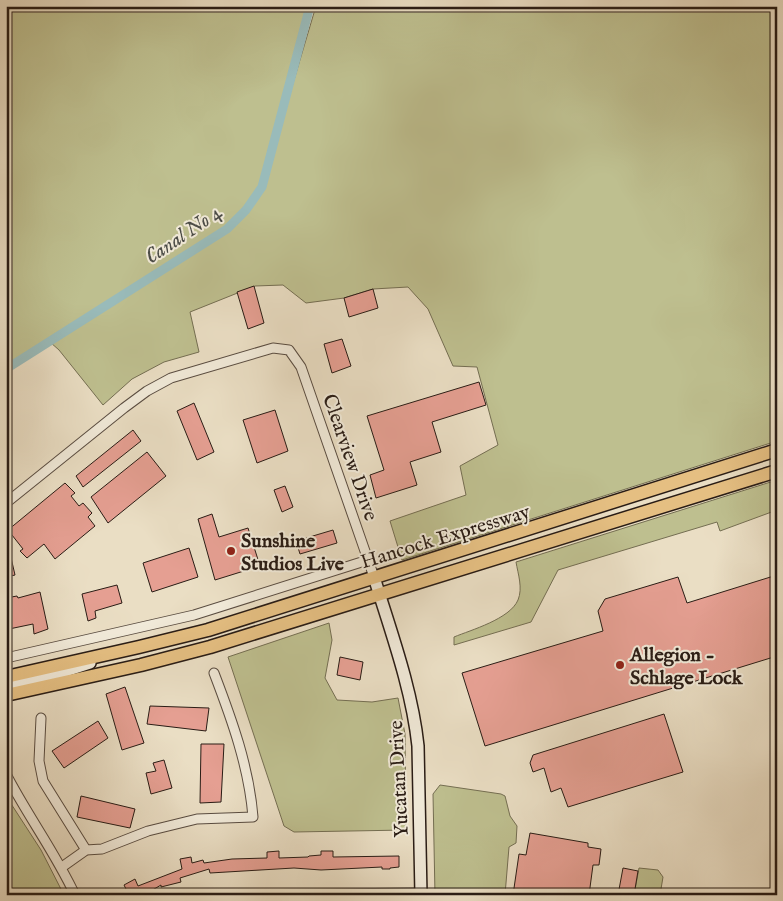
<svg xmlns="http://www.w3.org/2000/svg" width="783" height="901" font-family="'IM FELL English',serif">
<rect width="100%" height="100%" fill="#eadec4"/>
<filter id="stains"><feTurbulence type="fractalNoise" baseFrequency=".004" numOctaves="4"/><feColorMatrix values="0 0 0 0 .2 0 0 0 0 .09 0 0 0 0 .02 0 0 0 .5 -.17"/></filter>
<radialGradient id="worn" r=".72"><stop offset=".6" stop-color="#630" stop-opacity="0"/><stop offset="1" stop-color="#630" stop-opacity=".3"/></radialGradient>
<g fill="#bebf8f" stroke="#746e52">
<polygon points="6,6 310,6 269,164 316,6 777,6 777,441 402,560 390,521 466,495 460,466 498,445 477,367 453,366 428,309 408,287 373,289 344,298 306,303 283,285 255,286 190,312 199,352 164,362 132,379 103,405 59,350 50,342 6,371"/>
<path d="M777,480V510L720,531L717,522L558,570L531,622L454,645V637C471,630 510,619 518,600C523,588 518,574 516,562Z"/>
<polygon points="329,623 332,640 325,678 337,700 372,702 398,698 405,734 406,830 294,832 284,826 228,657"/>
<polygon points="440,785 501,794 505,796 510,816 517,826 516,843 509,847 505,895 435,895 433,794"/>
<polygon points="6,796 41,850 64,895 6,895"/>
<polygon points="639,868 658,870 663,877 660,895 634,895"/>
</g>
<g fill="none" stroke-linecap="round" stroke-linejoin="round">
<polyline stroke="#99bbba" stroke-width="9" points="6,369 227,229 246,210 262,187 310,6"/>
</g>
<g fill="#e59f92" stroke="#291c15">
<polygon points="254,286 264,323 248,329 237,292"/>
<polygon points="373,289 378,308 349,317 344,298"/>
<polygon points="342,339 351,366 332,373 324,344"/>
<polygon points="479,382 486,405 432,422 441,452 410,462 417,485 376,498 370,475 384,470 367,416"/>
<polygon points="194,403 214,452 197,460 177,411"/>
<polygon points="275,410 288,451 257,463 243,420"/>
<polygon points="133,430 141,441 83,487 76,476"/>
<polygon points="147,452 166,476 108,523 91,497"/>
<polygon points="65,483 75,493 71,496 79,506 83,503 92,513 88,517 95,526 55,559 44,544 27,558 20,551 23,549 8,530"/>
<polygon points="285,486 293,507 282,512 274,490"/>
<polygon points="212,514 219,537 248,528 260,566 215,580 198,519"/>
<polygon points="333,530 337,543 300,554 296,541"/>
<polygon points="189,548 198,577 152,592 143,563"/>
<polygon points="9,549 15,575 6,577 6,550"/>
<polygon points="777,575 777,656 485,746 462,673 603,631 598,611 605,599 678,577 687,603"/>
<polygon points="117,585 122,603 95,611 96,618 88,621 82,594"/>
<polygon points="40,592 48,629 34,634 33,624 9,629 6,615 6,598 17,596 18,598"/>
<polygon points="340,657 363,662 360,680 337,675"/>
<polygon points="125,687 144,743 122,750 106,694"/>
<polygon points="150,706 209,708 206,731 147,724"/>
<polygon points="664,714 683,772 568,807 561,788 551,792 544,768 533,772 530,763 533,755"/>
<polygon points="98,721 108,738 64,768 52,751"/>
<polygon points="201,744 224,744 221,802 200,803"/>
<polygon points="164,760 172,788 151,794 146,773 156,771 153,763"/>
<polygon points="81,796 135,809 130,828 77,817"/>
<polygon points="530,833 588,843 588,847 601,849 599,865 593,865 589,895 513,895 519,854 526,855"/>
<polygon points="279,851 279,858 308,857 309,856 321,855 321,851 333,851 333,857 399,856 399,867 390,868 390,869 382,869 382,867 321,870 294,868 210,873 209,869 180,878 181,882 161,887 161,885 144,895 129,895 124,885 135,879 138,886 182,869 180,859 191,857 192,863 203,860 204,863 232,859 267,858 267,852"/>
<polygon points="623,868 638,871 634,895 618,895"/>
</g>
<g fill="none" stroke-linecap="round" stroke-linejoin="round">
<g stroke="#594c41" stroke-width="11">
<g id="street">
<polyline points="6,503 124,408 147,391 171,378 273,348 289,350 301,367 374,577"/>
<polyline points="6,658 194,615 368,560"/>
<polyline points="41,718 39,761 43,781 86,850"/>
<path d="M6,774C27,815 55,852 75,895"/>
<path d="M62,867L86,850L102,849L148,831L197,819L253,817C249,767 232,720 214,673"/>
<polyline points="235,895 421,893"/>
</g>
</g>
<g stroke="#291c15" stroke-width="14">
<g id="secondary">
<path d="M374,577C391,632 412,689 418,746L421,895"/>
<polyline points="6,686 56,674 90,663"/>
</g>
</g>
<g stroke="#291c15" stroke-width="15">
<g id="primary">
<polyline points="6,677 139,647 208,630 777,450"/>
<polyline points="6,695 141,665 210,647 777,471"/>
</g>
</g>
<use href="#street" stroke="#f1ead9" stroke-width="9"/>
<use href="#secondary" stroke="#f1ead9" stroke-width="11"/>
<use href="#primary" stroke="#e5bf82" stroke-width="12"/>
</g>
<g fill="#8f2418" stroke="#f1ead9" stroke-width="2">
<circle cx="231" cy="551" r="5"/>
<circle cx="620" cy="665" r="5"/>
</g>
<g text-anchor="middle" stroke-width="4" stroke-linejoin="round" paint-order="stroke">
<g font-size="20" fill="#291c15" stroke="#f1ead9">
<text transform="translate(351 457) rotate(71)" y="7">Clearview Drive</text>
<text transform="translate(445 536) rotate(-17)" y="7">Hancock Expressway</text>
<text transform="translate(398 779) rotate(-93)" y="7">Yucatan Drive</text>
</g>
<g font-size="20" font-weight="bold" fill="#291c15" stroke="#f1ead9" text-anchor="start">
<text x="241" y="547">Sunshine<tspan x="241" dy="23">Studios Live</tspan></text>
<text x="630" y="661">Allegion -<tspan x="630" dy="23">Schlage Lock</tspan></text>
</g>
<g font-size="21" font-style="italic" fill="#4b4c47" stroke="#f1ead9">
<text transform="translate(183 234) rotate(-34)" y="7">Canal No 4</text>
</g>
</g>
<rect width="783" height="901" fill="none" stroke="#eadec4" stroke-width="25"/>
<rect x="8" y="8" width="768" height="886" fill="none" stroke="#291c15" stroke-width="2.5"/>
<rect x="12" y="12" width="758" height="876" fill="none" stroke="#291c15"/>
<rect width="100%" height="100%" filter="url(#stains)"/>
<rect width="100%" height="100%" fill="url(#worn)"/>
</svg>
